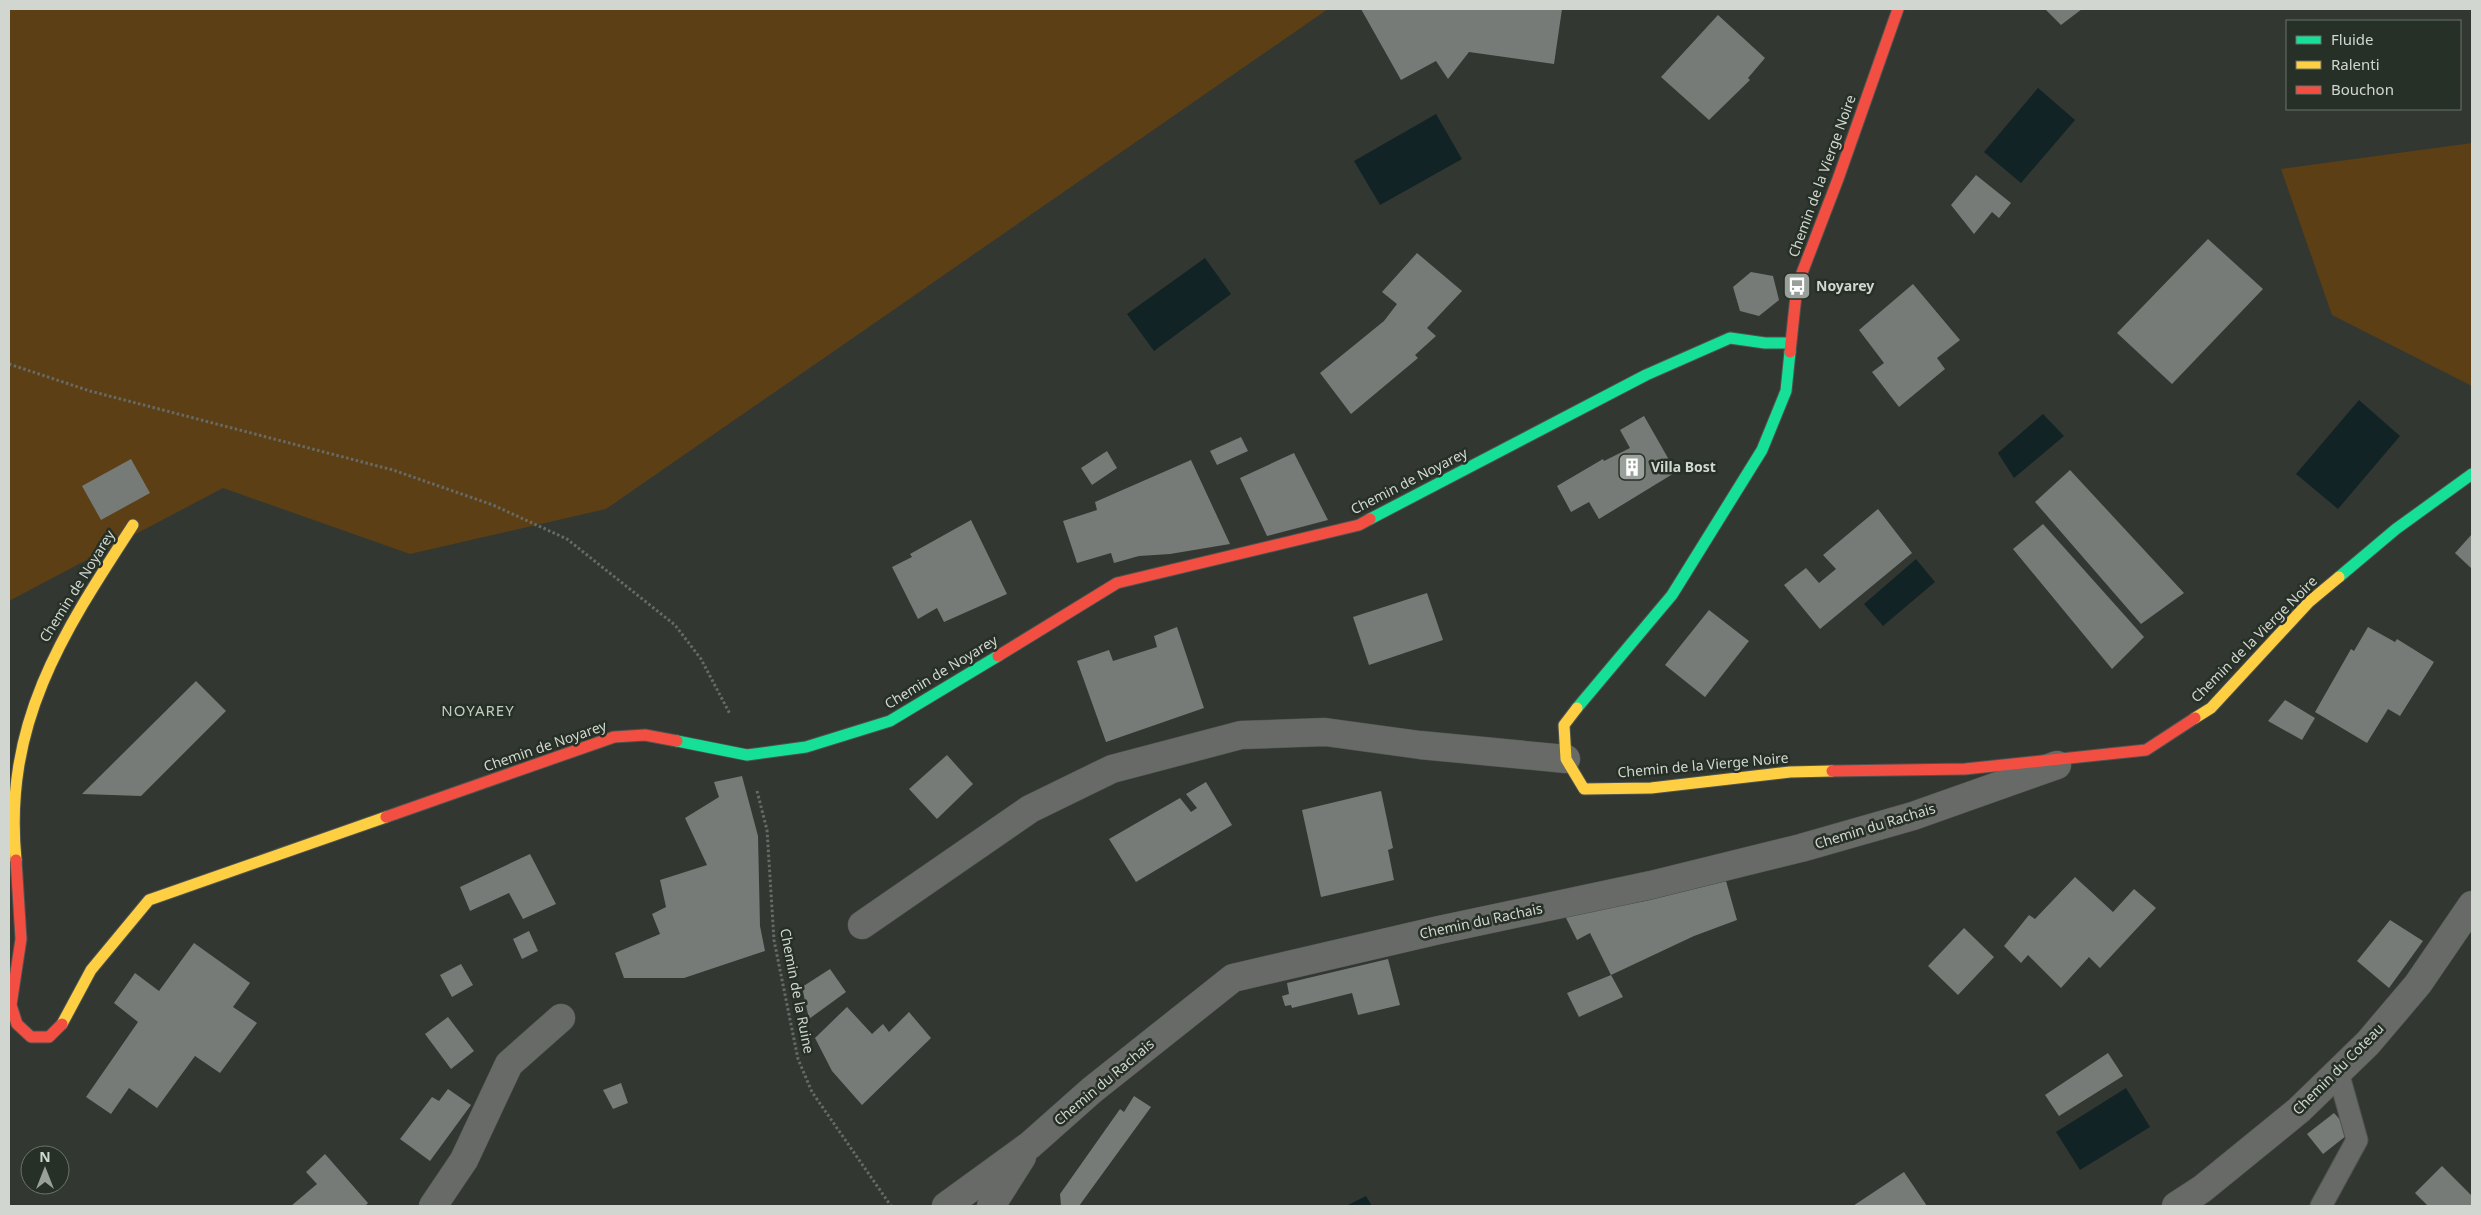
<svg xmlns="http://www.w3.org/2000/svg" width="2481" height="1215" font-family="'Noto Sans',sans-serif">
<rect width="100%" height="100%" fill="#323732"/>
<g fill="#5c3f14">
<polygon points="9,9 1328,9 606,509 410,554 223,488 9,601"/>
<polygon points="2472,143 2472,386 2332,315 2281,169"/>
</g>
<g fill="#122325">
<polygon points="2038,88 2075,120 2021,183 1984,152"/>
<polygon points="1436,114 1462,159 1380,205 1354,161"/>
<polygon points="1205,258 1231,294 1154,351 1127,314"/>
<polygon points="2359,400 2400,436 2338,509 2296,474"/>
<polygon points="2043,414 2064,436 2014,478 1998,453"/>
<polygon points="1916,559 1935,582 1883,626 1864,604"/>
<polygon points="2126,1088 2150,1127 2080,1170 2056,1132"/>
<polygon points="1366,1196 1372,1206 1346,1206"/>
</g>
<g fill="#767b78">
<polygon points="1361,9 1562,9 1554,64 1469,52 1448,79 1436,61 1401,80"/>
<polygon points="2045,9 2082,9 2061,25"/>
<polygon points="1718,15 1765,58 1748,78 1750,80 1709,120 1661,77"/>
<polygon points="1976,175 2011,203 1999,218 1992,212 1974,234 1951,205"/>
<polygon points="2208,239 2263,289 2172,384 2117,333"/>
<polygon points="1417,253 1462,291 1427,328 1436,336 1415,355 1418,358 1351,414 1320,373 1384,321 1397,304 1382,292"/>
<polygon points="1751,272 1773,276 1779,300 1759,316 1740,311 1733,287"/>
<polygon points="1913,284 1960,340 1937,358 1945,369 1899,407 1872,372 1884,363 1859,330"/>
<polygon points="1644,416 1676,472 1599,519 1589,502 1571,512 1557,486 1603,459 1604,461 1630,448 1620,430"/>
<polygon points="1241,437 1248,451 1217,465 1210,451"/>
<polygon points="1107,451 1117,468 1092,485 1081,468"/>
<polygon points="1294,453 1328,520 1267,536 1240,478"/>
<polygon points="131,459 150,493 101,520 82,486"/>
<polygon points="1191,460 1230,544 1170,554 1139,556 1114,563 1111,553 1077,563 1063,521 1097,510 1095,502"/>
<polygon points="2070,470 2184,593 2141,624 2035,502"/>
<polygon points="1878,509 1912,553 1820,629 1784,585 1806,568 1819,583 1836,569 1823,555"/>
<polygon points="971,520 1007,594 944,622 937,608 918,619 892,567 912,557 910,554"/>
<polygon points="2043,524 2144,637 2112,669 2013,549"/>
<polygon points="2472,534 2472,569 2455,553"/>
<polygon points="1427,593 1443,640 1369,665 1353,617"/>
<polygon points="1709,610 1749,641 1705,697 1665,665"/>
<polygon points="1177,627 1204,708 1106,742 1077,661 1109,650 1113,661 1157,647 1154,636"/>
<polygon points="2368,627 2395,642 2397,639 2434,662 2400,716 2388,709 2367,743 2315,712 2351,649 2354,651"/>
<polygon points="196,681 226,711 141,796 82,794"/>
<polygon points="2285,700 2315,718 2302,740 2268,721"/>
<polygon points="947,755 973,784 937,819 909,789"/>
<polygon points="742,776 758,836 760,926 765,951 684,978 624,978 615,953 660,934 652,914 666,907 660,880 707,865 685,818 719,797 714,782"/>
<polygon points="1206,782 1232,825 1136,882 1109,839 1180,798 1191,812 1197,808 1186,794"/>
<polygon points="1381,791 1393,848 1388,850 1394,880 1321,897 1302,810"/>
<polygon points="530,854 556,904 523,919 509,893 470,911 460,887"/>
<polygon points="2075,877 2113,912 2134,889 2156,908 2100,968 2089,957 2061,988 2028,955 2021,963 2004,946 2029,915 2035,919"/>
<polygon points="1726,881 1737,920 1694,936 1611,975 1590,933 1577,940 1565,916 1645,901"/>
<polygon points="2390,920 2423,941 2389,988 2357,961"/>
<polygon points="1964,928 1994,957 1958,995 1928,966"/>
<polygon points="529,931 538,951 522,959 513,939"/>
<polygon points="194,943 250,983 233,1007 257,1023 220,1073 195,1056 157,1108 129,1088 111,1114 86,1097 138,1022 114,1003 135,973 159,991"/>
<polygon points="1388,959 1400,1005 1358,1015 1352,993 1292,1008 1291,1005 1285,1006 1282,996 1289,994 1287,983"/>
<polygon points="461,964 473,985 452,997 440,975"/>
<polygon points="830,969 846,992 809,1019 802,987"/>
<polygon points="1611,975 1623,997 1579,1017 1567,993"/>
<polygon points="847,1007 872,1034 883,1024 889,1032 909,1012 931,1038 862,1105 832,1071 815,1038"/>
<polygon points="448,1017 474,1051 451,1069 425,1034"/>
<polygon points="2108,1053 2123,1076 2059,1116 2045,1095"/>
<polygon points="621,1083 628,1103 613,1109 603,1090"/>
<polygon points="448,1089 471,1105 430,1161 400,1139 432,1097 439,1101"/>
<polygon points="1134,1096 1151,1107 1079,1206 1061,1206 1060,1194 1120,1109 1124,1112"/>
<polygon points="2334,1113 2351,1132 2323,1154 2307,1134"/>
<polygon points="325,1154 368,1203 365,1206 291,1206 317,1184 306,1172"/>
<polygon points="2442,1166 2472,1196 2472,1206 2428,1206 2415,1193"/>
<polygon points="1904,1172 1927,1206 1853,1206"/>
</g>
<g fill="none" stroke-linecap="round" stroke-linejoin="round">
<g stroke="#4e534e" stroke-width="23">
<polyline id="lane" points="2321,1206 2357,1140 2338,1072"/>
</g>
<g stroke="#4e534e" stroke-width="29">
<g id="street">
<polyline points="862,925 1030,809 1112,769 1241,735 1325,732 1420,745 1566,759"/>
<polyline points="433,1206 464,1160 509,1064 561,1018"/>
<polyline points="946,1206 1030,1145 1092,1090 1233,978 1439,930 1651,885 1801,848 1913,816 2057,765"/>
<polyline points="991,1206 1022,1157"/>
<polyline points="2176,1206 2202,1189 2299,1110 2368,1043 2418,984 2472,905"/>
</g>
</g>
<g stroke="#4e534e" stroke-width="13">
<g id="fast">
<polyline points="1370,519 1646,375 1730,338 1765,343 1790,343"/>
<polyline points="2339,577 2396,529 2472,474"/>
<polyline points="1577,708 1672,595 1762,450 1786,391 1790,352"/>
<polyline points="677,741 747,755 806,747 890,721 998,656"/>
</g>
</g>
<g stroke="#4e534e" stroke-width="13">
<g id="slow">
<polyline points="1577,708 1564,725 1566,759 1584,789 1651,788 1790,772 1832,771"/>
<polyline points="2195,718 2211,708 2309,602 2339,577"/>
<path d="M16,860C3,724 62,634 133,525"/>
<polyline points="62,1024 91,970 149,900 386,817"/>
</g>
</g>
<g stroke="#4e534e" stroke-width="13">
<g id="jam">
<polyline points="1790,352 1797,286 1838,179 1898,9"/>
<polyline points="998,656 1117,583 1359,525 1370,519"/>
<polyline points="1832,771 1965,769 2146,750 2195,718"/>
<polyline points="386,817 614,737 645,735 677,741"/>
<polyline points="16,860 21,939 11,1005 17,1024 31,1037 49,1037 62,1024"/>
</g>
</g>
<g stroke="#676a67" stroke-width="3" stroke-dasharray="2.5 2.5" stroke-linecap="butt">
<polyline points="9,364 90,391 393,470 493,505 567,539 675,625 701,659 730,714"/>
<polyline points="757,791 767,830 774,940 798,1059 812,1092 891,1206"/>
</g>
<use href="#lane" stroke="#676a66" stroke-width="21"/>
<use href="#street" stroke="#676a66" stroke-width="28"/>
<use href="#fast" stroke="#16e098" stroke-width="11"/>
<use href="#slow" stroke="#ffcf43" stroke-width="11"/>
<use href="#jam" stroke="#f24e42" stroke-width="11"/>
</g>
<defs>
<g id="bus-square" transform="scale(1.4375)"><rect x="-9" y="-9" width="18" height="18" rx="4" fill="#999f99" stroke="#273026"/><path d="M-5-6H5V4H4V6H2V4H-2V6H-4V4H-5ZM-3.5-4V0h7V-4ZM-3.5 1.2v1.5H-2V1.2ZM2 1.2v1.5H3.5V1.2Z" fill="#fff"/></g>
<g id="building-square" transform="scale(1.4375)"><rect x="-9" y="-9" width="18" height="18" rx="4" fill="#999f99" stroke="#273026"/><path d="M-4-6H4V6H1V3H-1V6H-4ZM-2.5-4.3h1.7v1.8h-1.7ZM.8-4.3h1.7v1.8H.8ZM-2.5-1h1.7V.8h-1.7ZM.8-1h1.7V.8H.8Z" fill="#fff"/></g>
</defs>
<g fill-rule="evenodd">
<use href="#bus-square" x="1797" y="286"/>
<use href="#building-square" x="1632" y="467"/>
</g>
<g text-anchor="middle" stroke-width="5" stroke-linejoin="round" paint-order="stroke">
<g font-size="14" fill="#d1d7d0" stroke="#273026">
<text transform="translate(1822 176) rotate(-70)" y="5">Chemin de la Vierge Noire</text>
<text transform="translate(1409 481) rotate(-27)" y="5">Chemin de Noyarey</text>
<text transform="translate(77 586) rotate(-58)" y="5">Chemin de Noyarey</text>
<text transform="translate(2254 639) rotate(-45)" y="5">Chemin de la Vierge Noire</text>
<text transform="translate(941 672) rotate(-31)" y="5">Chemin de Noyarey</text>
<text transform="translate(545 746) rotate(-19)" y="5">Chemin de Noyarey</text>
<text transform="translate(1703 765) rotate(-5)" y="5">Chemin de la Vierge Noire</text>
<text transform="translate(1875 826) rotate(-17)" y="5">Chemin du Rachais</text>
<text transform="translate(1481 921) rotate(-12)" y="5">Chemin du Rachais</text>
<text transform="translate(797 991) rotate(79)" y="5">Chemin de la Ruine</text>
<text transform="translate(2338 1069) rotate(-45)" y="5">Chemin du Coteau</text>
<text transform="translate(1104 1082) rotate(-40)" y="5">Chemin du Rachais</text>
</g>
<g font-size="14" font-weight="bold" fill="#d1d7d0" stroke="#273026" text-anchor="start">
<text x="1816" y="291">Noyarey</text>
<text x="1651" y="472">Villa Bost</text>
</g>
<g font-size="15" letter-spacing="1" fill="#c3cec0" stroke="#273026">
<text x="478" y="716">NOYAREY</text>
</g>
</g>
<rect width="2481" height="1215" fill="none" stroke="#d1d7d0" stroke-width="20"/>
<rect x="2286" y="20" width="175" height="90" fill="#273026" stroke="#6b736a"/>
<rect x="2296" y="36" width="25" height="8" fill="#16e098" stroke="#6b736a"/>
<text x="2331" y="45" font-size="15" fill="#d1d7d0">Fluide</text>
<rect x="2296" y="61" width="25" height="8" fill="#ffcf43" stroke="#6b736a"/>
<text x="2331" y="70" font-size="15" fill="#d1d7d0">Ralenti</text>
<rect x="2296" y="86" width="25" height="8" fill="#f24e42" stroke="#6b736a"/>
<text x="2331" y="95" font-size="15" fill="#d1d7d0">Bouchon</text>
<g transform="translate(45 1170)"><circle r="24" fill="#273026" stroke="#6b736a"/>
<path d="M0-4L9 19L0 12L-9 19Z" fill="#999f99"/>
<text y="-8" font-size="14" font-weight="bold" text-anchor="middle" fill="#d1d7d0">N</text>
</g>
</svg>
